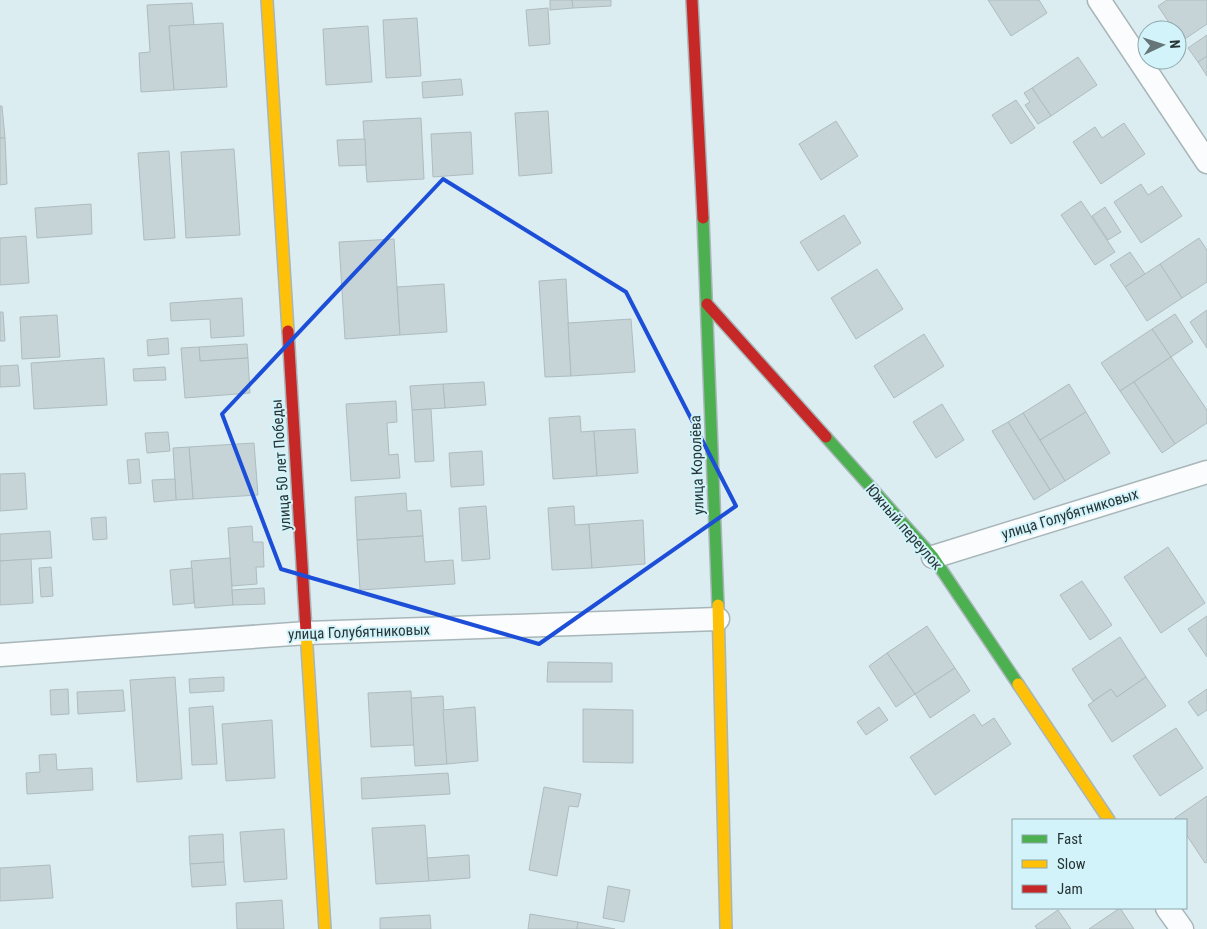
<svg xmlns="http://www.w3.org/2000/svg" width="1207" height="929" font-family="'Roboto Condensed',sans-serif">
<rect width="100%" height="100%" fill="#dbedf1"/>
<g fill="#c6d4d7" stroke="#aebcbf">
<polygon points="550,0 572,0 573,8 550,10"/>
<polygon points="572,0 611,0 611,6 573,8"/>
<polygon points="988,0 1039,0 1047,13 1011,36"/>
<polygon points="1167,0 1207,0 1207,24 1182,41 1177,34 1177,30 1174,30 1158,6"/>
<polygon points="192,3 194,25 169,26 174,90 141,92 139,53 150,52 147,5"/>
<polygon points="548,8 550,44 529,46 526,10"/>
<polygon points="417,18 421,76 386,78 383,20"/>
<polygon points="223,23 227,87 174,90 169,26"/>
<polygon points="368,26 372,82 326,85 323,29"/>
<polygon points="1207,35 1207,56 1198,62 1188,48"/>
<polygon points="1207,56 1207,76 1198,62"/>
<polygon points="1078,57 1097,85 1051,116 1032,88"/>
<polygon points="461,79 463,95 423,98 422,82"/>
<polygon points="1032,88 1051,116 1038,124 1025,105 1030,102 1024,93"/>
<polygon points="1016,100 1035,128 1011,144 992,115"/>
<polygon points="0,106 2,106 5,138 0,138"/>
<polygon points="548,111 552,173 519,176 515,113"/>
<polygon points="421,118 424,179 367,182 363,121"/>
<polygon points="836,121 858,156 821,180 799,144"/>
<polygon points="1124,123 1145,154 1101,184 1073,142 1095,127 1102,138"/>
<polygon points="471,132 473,174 433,177 431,134"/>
<polygon points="0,138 5,138 7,184 0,185"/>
<polygon points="365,139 366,165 339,166 337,140"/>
<polygon points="234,149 240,235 186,238 181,152"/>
<polygon points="169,151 175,238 144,240 138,153"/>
<polygon points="1141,184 1148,195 1162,186 1182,216 1141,243 1114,202"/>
<polygon points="1081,201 1115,252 1095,265 1061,215"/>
<polygon points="91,204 92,234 37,238 35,208"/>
<polygon points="1105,207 1121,232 1108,240 1092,216"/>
<polygon points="844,215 861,243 818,271 800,242"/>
<polygon points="26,236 29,283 0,285 0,238"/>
<polygon points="1199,238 1207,250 1207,282 1182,298 1160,264"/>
<polygon points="394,239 400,335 345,339 339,242"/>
<polygon points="1130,252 1145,274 1125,287 1110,265"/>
<polygon points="1160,264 1182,298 1147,321 1125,287"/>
<polygon points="877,269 903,309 856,339 831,298"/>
<polygon points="566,279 571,376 545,377 539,281"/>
<polygon points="444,284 447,332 400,335 397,287"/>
<polygon points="242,298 244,336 211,338 210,319 171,321 170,303"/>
<polygon points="1207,310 1207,348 1190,322"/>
<polygon points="0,312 3,312 5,341 0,341"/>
<polygon points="1175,314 1193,342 1171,357 1152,329"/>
<polygon points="57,315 60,357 22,359 20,317"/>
<polygon points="631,319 635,372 571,376 568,323"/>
<polygon points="1152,329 1171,357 1120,391 1101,363"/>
<polygon points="924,334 944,366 894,398 874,366"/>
<polygon points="168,338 169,354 148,356 147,340"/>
<polygon points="247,344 248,358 200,361 199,347"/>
<polygon points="199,347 200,361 248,358 250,393 185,398 181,348"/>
<polygon points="1171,357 1207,410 1207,423 1175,444 1134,382"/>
<polygon points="104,358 107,405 34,409 31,363"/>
<polygon points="18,365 20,386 0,387 0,366"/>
<polygon points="165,367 166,380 134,381 133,369"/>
<polygon points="484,382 486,405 445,408 443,384"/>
<polygon points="1134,382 1175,444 1162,453 1120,391"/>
<polygon points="443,384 445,408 412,410 410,386"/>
<polygon points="1069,384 1086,412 1040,440 1023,413"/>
<polygon points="396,401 397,422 387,423 389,455 398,454 400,478 351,481 346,404"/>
<polygon points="942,404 964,440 936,458 913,422"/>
<polygon points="431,409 434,461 415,462 412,410"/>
<polygon points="1086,412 1110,453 1065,481 1040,440"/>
<polygon points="1023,413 1065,481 1050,490 1008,422"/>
<polygon points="580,416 581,432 594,431 597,476 553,479 549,418"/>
<polygon points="1008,422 1050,490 1034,500 992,431"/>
<polygon points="635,429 638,473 597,476 594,431"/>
<polygon points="168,432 170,451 147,453 145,433"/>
<polygon points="254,443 258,495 193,499 189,447"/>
<polygon points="189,447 193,499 176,500 173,448"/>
<polygon points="482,451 484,485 451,487 449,453"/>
<polygon points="139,459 141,483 129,484 127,460"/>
<polygon points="25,473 27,509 0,511 0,474"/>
<polygon points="175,479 176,500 154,502 152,480"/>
<polygon points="406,493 407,511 421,510 423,536 357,540 355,497"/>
<polygon points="486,506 490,559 462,561 459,508"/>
<polygon points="574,506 575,525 589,524 592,568 552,570 548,508"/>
<polygon points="106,517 107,539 93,540 91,518"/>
<polygon points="643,520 645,564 592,568 589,524"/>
<polygon points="252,526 253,542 263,542 264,567 256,567 257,584 232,586 228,528"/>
<polygon points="50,531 52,558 0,561 0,534"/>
<polygon points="423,536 425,562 453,560 455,584 360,590 357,540"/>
<polygon points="1168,547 1205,603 1161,633 1124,577"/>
<polygon points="230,558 233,605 195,608 191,561"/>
<polygon points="31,559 33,603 0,605 0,561"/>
<polygon points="51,567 53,596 41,597 39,568"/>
<polygon points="192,568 194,603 173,605 170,570"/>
<polygon points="1082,581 1112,625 1090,640 1060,595"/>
<polygon points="264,588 265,604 233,605 232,590"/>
<polygon points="1207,616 1207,657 1188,629"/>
<polygon points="927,626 955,668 915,694 887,653"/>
<polygon points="1120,637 1146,677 1117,697 1111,689 1093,701 1072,669"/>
<polygon points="887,653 915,694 896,707 869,666"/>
<polygon points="548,662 612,663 612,682 547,682"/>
<polygon points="955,668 970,691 930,718 915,694"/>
<polygon points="175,677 182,779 137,782 130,680"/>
<polygon points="224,677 224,691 190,693 189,679"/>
<polygon points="1146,677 1166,706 1112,742 1088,705 1111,689 1117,697"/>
<polygon points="68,689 69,714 51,715 50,690"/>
<polygon points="1207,689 1207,710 1198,716 1188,702"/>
<polygon points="123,690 125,711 78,714 77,692"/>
<polygon points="411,691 414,745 371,747 368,693"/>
<polygon points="443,696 447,764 415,766 411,698"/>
<polygon points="213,706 217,764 192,765 189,708"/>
<polygon points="475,707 478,761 447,764 443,710"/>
<polygon points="879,707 888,720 866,735 857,722"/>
<polygon points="583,709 633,710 633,763 583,762"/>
<polygon points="974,714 982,726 994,718 1011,744 935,795 910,757"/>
<polygon points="272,720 275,778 226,781 222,724"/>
<polygon points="1176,728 1203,768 1160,796 1133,756"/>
<polygon points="56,754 57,770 92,768 93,790 27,794 26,773 40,772 39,755"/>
<polygon points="448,773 450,794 362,799 361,778"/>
<polygon points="544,787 581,794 578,807 569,806 557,876 529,870"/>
<polygon points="1207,796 1207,862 1205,863 1186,834 1186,820 1176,820 1175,818"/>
<polygon points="425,825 429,881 376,884 372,828"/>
<polygon points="284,829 287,879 244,882 240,832"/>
<polygon points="223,834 224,862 190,864 189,836"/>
<polygon points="469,855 470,878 429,881 427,858"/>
<polygon points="224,862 226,885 192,887 190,864"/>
<polygon points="50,865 53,898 0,901 0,868"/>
<polygon points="608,886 630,890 624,922 603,918"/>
<polygon points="282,900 284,929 237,929 236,903"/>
<polygon points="1120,908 1134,929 1089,929"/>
<polygon points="1058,910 1071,929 1037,929 1035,926"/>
<polygon points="530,914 578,922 577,929 528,929"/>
<polygon points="430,915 431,929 380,929 380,918"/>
<polygon points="578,922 615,929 577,929"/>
</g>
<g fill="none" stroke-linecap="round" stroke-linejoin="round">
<g stroke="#a8b6b9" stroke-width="25">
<g id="street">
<polyline points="1099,0 1207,162"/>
<polyline points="933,557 1207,472"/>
<polyline points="0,655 307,633 718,619"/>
<polyline points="1167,908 1182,929"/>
</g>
</g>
<g stroke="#a8b6b9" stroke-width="14">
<g id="fast">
<polyline points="703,218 718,605"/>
<polyline points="826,437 933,557 1018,684"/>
</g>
</g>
<g stroke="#a8b6b9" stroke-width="14">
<g id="slow">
<polyline points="267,0 288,331"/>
<polyline points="718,605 726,929"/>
<polyline points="306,631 325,929"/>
<polyline points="1018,684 1109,820"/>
</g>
</g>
<g stroke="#a8b6b9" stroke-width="14">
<g id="jam">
<polyline points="692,0 703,218"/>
<polyline points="707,304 826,437"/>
<polyline points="288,331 306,631"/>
</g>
</g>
<use href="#street" stroke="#fafcfd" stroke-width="22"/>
<use href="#fast" stroke="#4caf50" stroke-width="11"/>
<use href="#slow" stroke="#ffc107" stroke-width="11"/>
<use href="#jam" stroke="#c62828" stroke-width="11"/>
</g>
<path fill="none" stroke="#1d4ed8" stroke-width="4" stroke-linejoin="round" d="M443,179L626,292L736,506L539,644L281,569L222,414Z"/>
<g text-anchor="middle" stroke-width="4" stroke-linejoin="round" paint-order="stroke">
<g font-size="15" fill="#273436" stroke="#d2f3fa">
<text transform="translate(281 465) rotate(-94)" y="5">улица 50 лет Победы</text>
<text transform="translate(697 465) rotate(-92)" y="5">улица Королёва</text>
<text transform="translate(1070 514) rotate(-17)" y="5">улица Голубятниковых</text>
<text transform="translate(904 527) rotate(49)" y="5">Южный переулок</text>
<text transform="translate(359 632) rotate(-2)" y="5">улица Голубятниковых</text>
</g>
</g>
<rect x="1012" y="819" width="175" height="90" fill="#d2f3fa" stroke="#8ea7ac"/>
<rect x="1022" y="835" width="25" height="8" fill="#4caf50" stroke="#8ea7ac"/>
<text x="1057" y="844" font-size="15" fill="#273436">Fast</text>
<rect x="1022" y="860" width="25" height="8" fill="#ffc107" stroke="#8ea7ac"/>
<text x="1057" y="869" font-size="15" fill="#273436">Slow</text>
<rect x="1022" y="885" width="25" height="8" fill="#c62828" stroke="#8ea7ac"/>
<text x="1057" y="894" font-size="15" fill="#273436">Jam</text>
<g transform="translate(1162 45) rotate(86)"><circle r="24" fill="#d2f3fa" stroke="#8ea7ac"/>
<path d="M0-4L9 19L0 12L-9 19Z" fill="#667577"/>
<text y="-8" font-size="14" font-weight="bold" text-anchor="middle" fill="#273436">N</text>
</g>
</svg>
